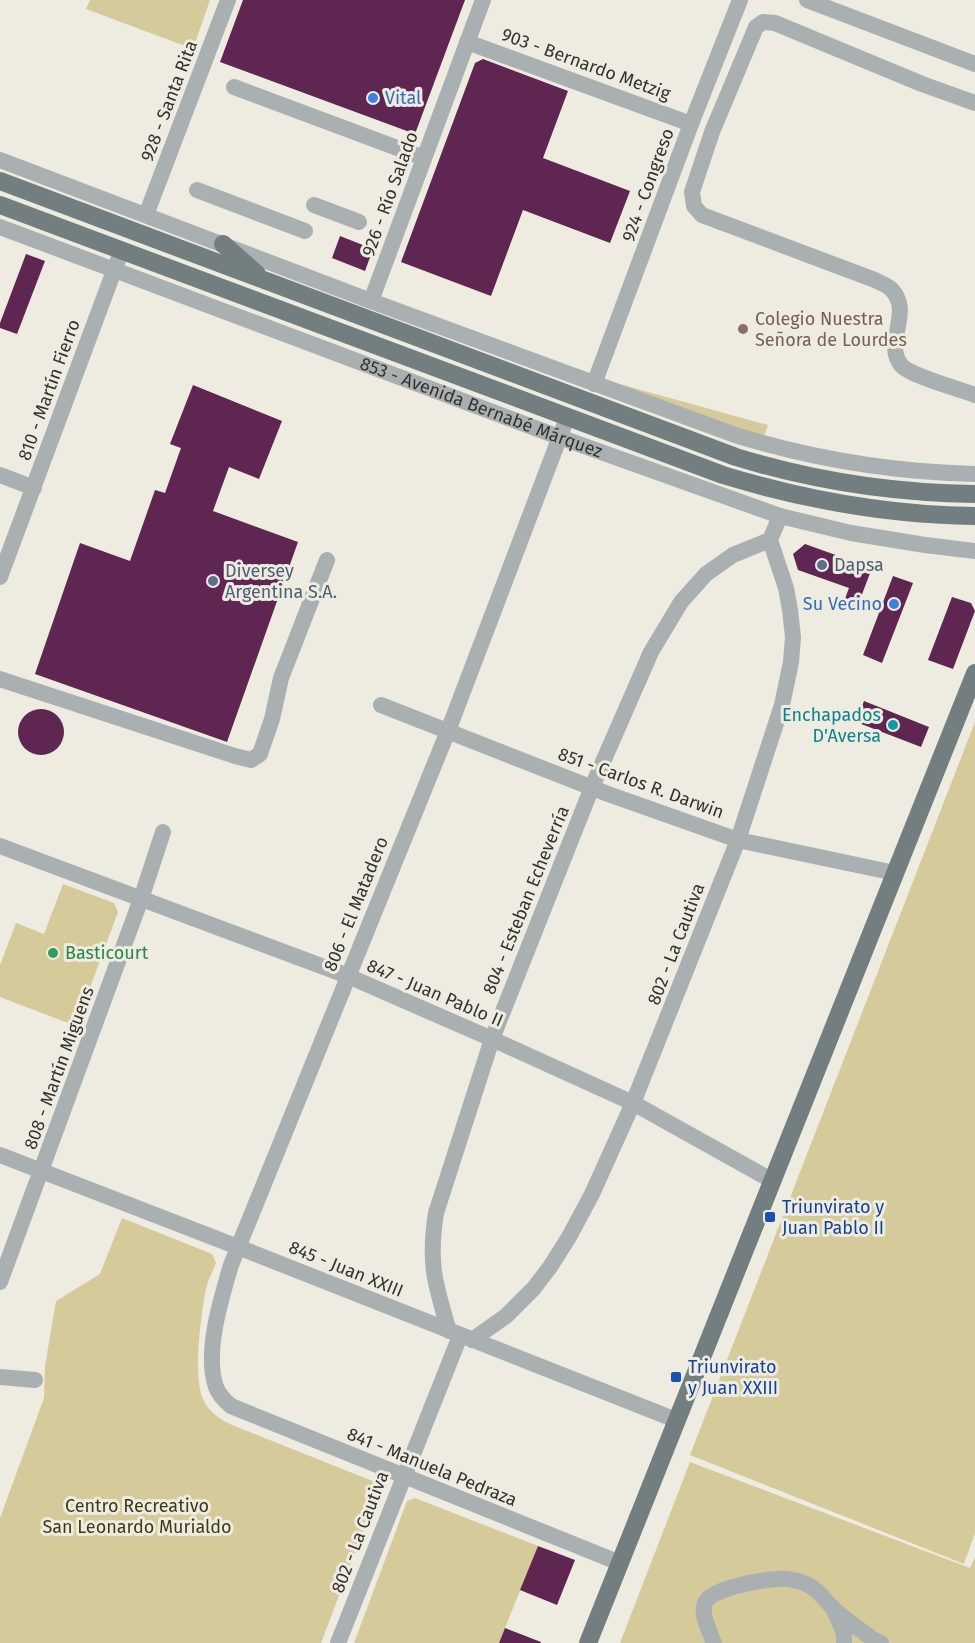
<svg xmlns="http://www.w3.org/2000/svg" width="975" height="1643" font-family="'Fira Sans',sans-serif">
<rect width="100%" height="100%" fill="#eeece1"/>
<g fill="#d4ca9a">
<polygon points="90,0 210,0 193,49 86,9"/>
<polygon points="601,379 768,425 763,439"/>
<polygon points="975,722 975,1533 964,1564 690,1455"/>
<polygon points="63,884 114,903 118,912 76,1026 0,997 0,965 16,923 44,934"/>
<path d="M122,1218L212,1254L216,1263C213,1271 208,1280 206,1289C201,1315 192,1379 204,1401C210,1413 220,1419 232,1425L375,1482L379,1490L321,1643H0V1518L44,1398L45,1366L56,1301L100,1274Z"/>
<polygon points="690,1462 970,1568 975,1557 975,1643 620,1643"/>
<polygon points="415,1498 538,1546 499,1643 354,1643 407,1501"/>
</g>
<g fill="#5e2650">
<polygon points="243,0 465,0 415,134 220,62"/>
<polygon points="483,59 568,91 543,158 630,191 610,243 523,210 491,296 401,262 475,63"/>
<polygon points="340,236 373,249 365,271 332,258"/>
<polygon points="26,254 45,261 17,334 0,328 0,323"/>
<polygon points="193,385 282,421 259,479 229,467 213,511 298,542 227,742 35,674 80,543 130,561 155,490 165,493 181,448 170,444"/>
<polygon points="805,544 872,568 856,610 843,604 849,588 798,570 793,554"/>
<polygon points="893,576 913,583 882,663 863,655"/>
<polygon points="952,597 971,603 975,611 953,669 928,660"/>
<polygon points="864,701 929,727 921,747 856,722"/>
<circle cx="41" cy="732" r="23"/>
<polygon points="538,1546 575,1560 557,1605 520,1590"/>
<polygon points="505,1628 541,1642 541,1643 499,1643"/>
</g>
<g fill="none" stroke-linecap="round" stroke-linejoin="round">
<g stroke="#aab0b1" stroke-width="16">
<polyline points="807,0 975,64"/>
<polyline points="467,42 691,124"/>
<polyline points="234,87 424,158"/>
<path d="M975,103L922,84L775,23L763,22L756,27L712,132L692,192L694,206L702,215L875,280C880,283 887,285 891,289C914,312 883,342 901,365C910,376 960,389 975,395"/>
<path d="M0,160L371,301L735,435C813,459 893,472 975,474"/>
<polyline points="197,190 305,231"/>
<polyline points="314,205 359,222"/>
<polyline points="146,215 228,0"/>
<path id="s1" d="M0,227L559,437L780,516L851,533L925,545L975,551"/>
<polyline points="371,301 483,0"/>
<polyline points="594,384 691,124 740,0"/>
<path d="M567,418L448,731L231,1265C221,1299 204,1353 216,1387C219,1395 225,1401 231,1406L620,1563"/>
<polyline points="0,475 34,488"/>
<polyline points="0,577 118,260"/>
<polyline points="0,679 235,756 251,760 260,754 272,719 281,678 327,560"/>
<polyline points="381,705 608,794 738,840 895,873"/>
<polyline points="0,846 348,976 492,1039 633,1103 773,1181"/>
<polyline points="0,1155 238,1247 676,1420"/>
<polyline points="0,1282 141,899 163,832"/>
<path d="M449,1331C435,1284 428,1263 436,1213L492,1039L592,787L651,652L681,602L706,574L733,555L770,540"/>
<polyline points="472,1340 506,1316 534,1288 550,1267 569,1237 592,1194 633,1103 738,840 782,705 791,662 793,637 790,610 786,588 770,540 780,516"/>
<polyline points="0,1377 35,1380"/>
<polyline points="835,1612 844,1633 844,1643"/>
<polyline points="338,1643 460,1336"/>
<path d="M714,1643C710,1632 700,1615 705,1603C711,1588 762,1580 777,1579C786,1578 796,1580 804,1583C818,1588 825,1601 835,1610C848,1622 862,1631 876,1641L881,1643"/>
</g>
<g stroke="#737e80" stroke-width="18">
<path d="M0,181L736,457C814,481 894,493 975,494"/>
<path d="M0,205L723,475C805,500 889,515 975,516"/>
<polyline points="223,244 257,274"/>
<polyline points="588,1643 975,673"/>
</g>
</g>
<g fill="#3f7fe0" stroke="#eeece1" stroke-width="2">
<circle cx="373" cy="98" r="6"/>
<circle cx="894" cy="604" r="6"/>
</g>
<circle fill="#8d6e63" stroke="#eeece1" stroke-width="2" cx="743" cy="329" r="6"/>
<g fill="#5c6f8a" stroke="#eeece1" stroke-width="2">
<circle cx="822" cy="565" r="6"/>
<circle cx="213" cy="581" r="6"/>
</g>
<circle fill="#0f9aa8" stroke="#eeece1" stroke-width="2" cx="893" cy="725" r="6"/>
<circle fill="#2e9e5b" stroke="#eeece1" stroke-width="2" cx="53" cy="953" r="6"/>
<g fill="#1a4fb4" stroke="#eeece1" stroke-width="2">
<rect x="764" y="1211" width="12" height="12" rx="3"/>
<rect x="670" y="1371" width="12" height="12" rx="3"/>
</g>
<g text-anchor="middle" stroke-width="6" stroke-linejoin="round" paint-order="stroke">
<g font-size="18" fill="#34332f" stroke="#eeece1">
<text transform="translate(586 64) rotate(20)" y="6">903 - Bernardo Metzig</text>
<text transform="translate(169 101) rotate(-69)" y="6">928 - Santa Rita</text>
<text transform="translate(648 185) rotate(-70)" y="6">924 - Congreso</text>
<text transform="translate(390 194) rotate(-70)" y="6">926 - Río Salado</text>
<text transform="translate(49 390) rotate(-70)" y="6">810 - Martín Fierro</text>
<text dy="6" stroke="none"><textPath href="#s1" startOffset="514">853 - Avenida Bernabé Márquez</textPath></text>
<text transform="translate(641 783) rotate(20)" y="6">851 - Carlos R. Darwin</text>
<text transform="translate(526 900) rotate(-68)" y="6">804 - Esteban Echeverría</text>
<text transform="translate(356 904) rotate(-68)" y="6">806 - El Matadero</text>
<text transform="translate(676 944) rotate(-69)" y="6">802 - La Cautiva</text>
<text transform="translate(435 993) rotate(23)" y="6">847 - Juan Pablo II</text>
<text transform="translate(59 1068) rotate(-70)" y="6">808 - Martín Miguens</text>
<text transform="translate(346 1269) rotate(22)" y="6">845 - Juan XXIII</text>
<text transform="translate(432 1467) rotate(22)" y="6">841 - Manuela Pedraza</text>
<text transform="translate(360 1532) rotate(-69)" y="6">802 - La Cautiva</text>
</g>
<g font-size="18" fill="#366cbe" stroke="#eeece1" text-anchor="start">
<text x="385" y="104">Vital</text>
<text x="882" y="610" text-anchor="end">Su Vecino</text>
</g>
<g font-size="18" fill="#785e54" stroke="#eeece1" text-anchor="start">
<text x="755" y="325">Colegio Nuestra<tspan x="755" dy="21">Señora de Lourdes</tspan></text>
</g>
<g font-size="18" fill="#4e5e75" stroke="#eeece1" text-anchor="start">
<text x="834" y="571">Dapsa</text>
<text x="225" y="577">Diversey<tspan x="225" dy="21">Argentina S.A.</tspan></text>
</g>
<g font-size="18" fill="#0d838f" stroke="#eeece1" text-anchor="end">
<text x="881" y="721">Enchapados<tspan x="881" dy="21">D'Aversa</tspan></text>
</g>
<g font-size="18" fill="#27864d" stroke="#eeece1" text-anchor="start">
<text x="65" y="959">Basticourt</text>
</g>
<g font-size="18" fill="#164399" stroke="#eeece1" text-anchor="start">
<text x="782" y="1213">Triunvirato y<tspan x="782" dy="21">Juan Pablo II</tspan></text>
<text x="688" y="1373">Triunvirato<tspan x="688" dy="21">y Juan XXIII</tspan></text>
</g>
<g font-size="18" fill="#413a18" stroke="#eeece1">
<text x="137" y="1512">Centro Recreativo<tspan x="137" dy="21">San Leonardo Murialdo</tspan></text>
</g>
</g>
</svg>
